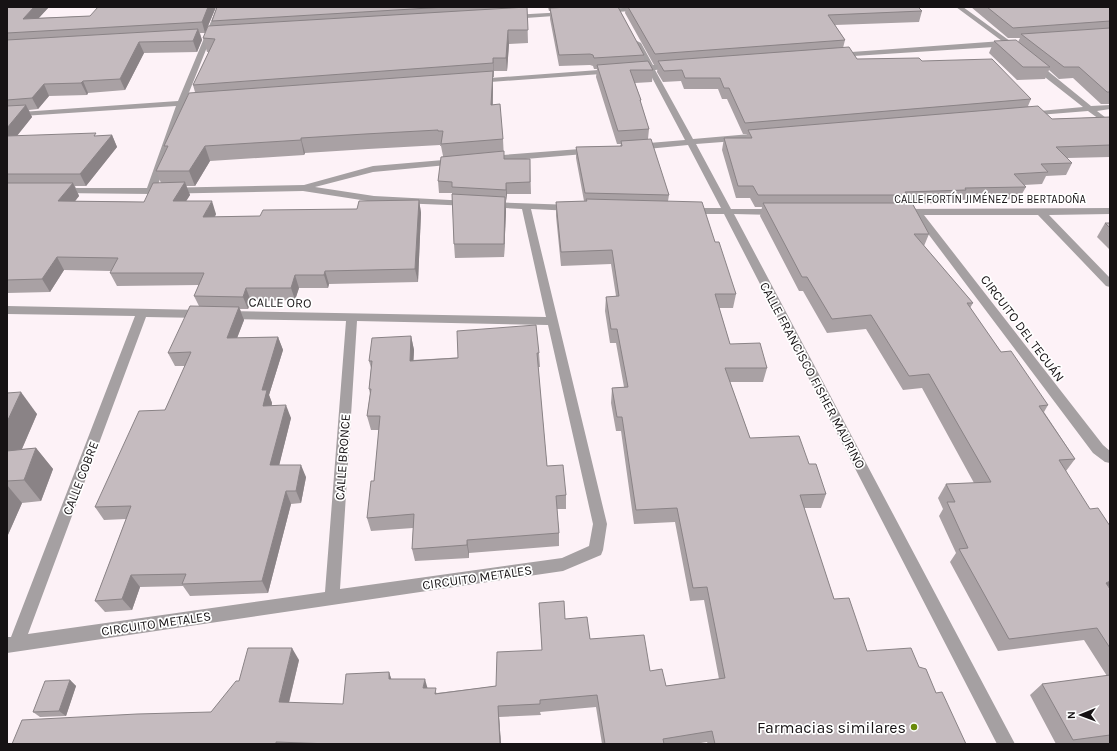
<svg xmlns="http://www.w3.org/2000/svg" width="1117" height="751" font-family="Karla,sans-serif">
<rect width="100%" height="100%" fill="#fdf2f7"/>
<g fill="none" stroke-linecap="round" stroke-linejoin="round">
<g fill="#a5a0a2" fill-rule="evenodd">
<polygon points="217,7 223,7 186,100 199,100 203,102 199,104 185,105 157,188 304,185 373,166 455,159 459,162 458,164 373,172 315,187 374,196 469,201 472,202 474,204 472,206 374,202 303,191 151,194 57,193 55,191 57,189 60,188 147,188 176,106 7,117 7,113 178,101"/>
<polygon points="642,7 644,8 644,10 604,13 601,11 604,9"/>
<polygon points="956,7 963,7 1014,44 1010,46 838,57 834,55 838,53 1002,41"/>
<polygon points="566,12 569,14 568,15 512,19 509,17 512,15"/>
<polygon points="637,41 641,43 653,65 674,64 678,66 674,68 655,70 693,139 762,133 766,136 762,139 696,144 731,209 777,209 782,212 777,215 734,214 1015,744 997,744 724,214 689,214 684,211 689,208 721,208 688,145 637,150 633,147 637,144 685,140 648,70 637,71 633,69 637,67 646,66 633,43"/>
<polygon points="1032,63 1038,63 1091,106 1110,105 1110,109 1097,111 1110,121 1110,127 1088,111 1026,116 1026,112 1029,112 1083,107 1032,67"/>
<polygon points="612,69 616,71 615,73 477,83 473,81 477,79"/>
<polygon points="593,148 596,149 597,151 596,153 489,162 485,159 489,156"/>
<path d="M489,202L573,205L578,208L573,211L531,209L607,524L603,550L601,555L563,571L7,653V637H11L135,316L7,314V306L202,310L206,311L208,314L206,317L202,318L146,317L28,634L325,592L346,321L226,319L222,318L220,315L222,312L226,311L546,317L522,209L486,207L484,205L486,203ZM357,321L548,325L593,524L589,546L562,558L340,589Z"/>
<polygon points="1110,208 1110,214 1049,215 1110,278 1110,287 1106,286 1038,215 924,215 1103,445 1110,451 1110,463 1105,462 1093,453 914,215 901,215 896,212 901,209"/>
</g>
</g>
<g fill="#a9a1a4">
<polygon points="7,7 49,7 38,18 90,16 216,7 205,33 200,33 202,40 197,52 144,53 125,90 88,93 87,95 49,96 38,109 29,110 32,117 17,136 98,136 112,135 117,147 86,186 75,186 79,196 75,201 144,202 161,183 156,171 166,151 164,146 195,92 193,85 209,52 207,52 203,38 214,26 212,21 217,7 527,7 528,43 509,44 507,71 494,71 494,77 493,77 493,105 503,139 504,159 530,159 531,194 507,194 506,201 506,211 504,257 455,258 454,244 452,193 439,193 438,181 443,156 441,146 440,146 440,145 368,149 305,153 304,155 210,161 195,186 186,186 190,195 186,201 216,214 215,217 260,216 357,209 419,200 421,213 418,282 329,284 328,288 299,288 295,300 251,301 248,309 240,309 244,320 237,338 278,337 283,350 269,395 272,403 272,406 291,418 279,465 306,477 301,503 291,504 268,593 190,596 183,586 140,587 132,610 105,612 95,601 126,519 104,520 95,507 165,410 185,366 175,366 168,353 199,306 194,296 199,285 117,286 110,273 111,271 64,270 50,292 7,293"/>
<polygon points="548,7 618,7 644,55 644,62 653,70 652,82 635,83 641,100 641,104 649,129 648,139 669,195 668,201 715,242 736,294 733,308 719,308 730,344 767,368 763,382 730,382 750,438 809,464 826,494 821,508 804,508 834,599 867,651 919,667 936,693 966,744 708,744 707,742 695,744 602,744 596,707 540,712 541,715 499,717 501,744 12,744 211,712 239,681 299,660 289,703 343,704 389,672 391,679 428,688 437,693 496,686 542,650 539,603 565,619 590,639 650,671 666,686 719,679 704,600 690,601 675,522 634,524 621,431 616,431 611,403 612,388 624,387 616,343 610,343 605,311 606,297 616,296 611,264 561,266 556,216 556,202 584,201 576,158 576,147 620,146 621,144 617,144 596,77 597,69 594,69 593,66 590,65 559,66 550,19 550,11 549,11"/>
<polygon points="626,7 955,7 955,8 919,8 922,11 919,22 835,25 845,40 843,48 857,59 922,61 1031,99 1028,106 1052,119 1110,117 1110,157 1067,158 1072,163 1066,175 1046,176 1042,184 1024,185 1026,187 1019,199 962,200 961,202 913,204 929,234 924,246 973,303 970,308 1001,352 1048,405 1044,412 1075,459 1066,471 1108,586 1110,589 1110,744 1056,744 1030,695 1042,684 1107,676 1084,640 998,651 950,562 956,553 939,516 943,509 938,498 946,484 974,483 922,388 903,390 866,329 827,333 803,291 799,291 760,216 762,207 755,207 750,198 736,198 722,150 724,138 746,138 747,134 743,134 727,99 722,99 718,89 684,89 681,81 663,82 657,72 658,65 654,65 625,13"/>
<polygon points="969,7 1110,7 1110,104 1101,104 1073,78 1059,79 1049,70 1045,79 1017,80 989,53 994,41 1018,42 1020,38 1008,38 971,7"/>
<polygon points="1105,223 1110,223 1110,250 1097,237"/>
<polygon points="411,336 414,350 413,360 539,353 540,367 538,367 547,466 566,495 566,509 557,509 559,533 559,546 469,553 469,558 415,561 412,549 413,528 371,531 367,518 374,481 379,430 371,430 367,416 370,394 369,389 371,368 369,361"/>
<polygon points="7,393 37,414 22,449 36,448 53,469 41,501 22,503 7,537"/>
<polygon points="70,680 76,686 66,716 40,717 33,712"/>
</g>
<g fill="#8a8386">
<polygon points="34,7 49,7 28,30 23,19"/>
<polygon points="208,7 216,7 205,33 202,22"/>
<polygon points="198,29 202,40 197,52 193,41"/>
<polygon points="508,30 509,44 507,71 506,58"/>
<polygon points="139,42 144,53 125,90 120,79"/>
<polygon points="493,58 494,71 494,77 493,63"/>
<polygon points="493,71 493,85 492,119 491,105"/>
<polygon points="83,81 88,93 87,95 81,83"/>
<polygon points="44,84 49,96 38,109 32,98"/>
<polygon points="26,105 32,117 7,148 7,128"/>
<polygon points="112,135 117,147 86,186 80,174"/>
<polygon points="301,138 305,153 304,155 301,140"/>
<polygon points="205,146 210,161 195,186 189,171"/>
<polygon points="185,182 190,195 178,214 173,201"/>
<polygon points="73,183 79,196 65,214 58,201"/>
<polygon points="506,183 507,194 506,201"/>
<polygon points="505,197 506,211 504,257 504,244"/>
<polygon points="419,200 421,213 418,282 415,269"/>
<polygon points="212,201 216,214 208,229 203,217"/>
<polygon points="57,257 64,270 50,292 42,279"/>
<polygon points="325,271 329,284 328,288 324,275"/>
<polygon points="295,275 299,288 295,300 291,288"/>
<polygon points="246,288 251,301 248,309 243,297"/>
<polygon points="239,307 244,320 232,351 227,338"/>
<polygon points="411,336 414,350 413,374 410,361"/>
<polygon points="278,337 283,350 269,395 272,403 268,419 263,406 262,390"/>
<polygon points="21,392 37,414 11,474 7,468 7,422"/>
<polygon points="286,405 291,418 276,478 270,465"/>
<polygon points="36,448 53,469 41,501 24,480"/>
<polygon points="301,465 306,477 301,503 296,491"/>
<polygon points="7,485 22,503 7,537"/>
<polygon points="286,491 291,504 268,593 262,581"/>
<polygon points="467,540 469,553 469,558 467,545"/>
<polygon points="131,575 140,587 132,610 122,599"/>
<polygon points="1110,581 1110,585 1094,596 1106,583"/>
<polygon points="292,648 299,660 286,714 279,702"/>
<polygon points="389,672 393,684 389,679"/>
<polygon points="425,679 428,690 423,688"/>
<polygon points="70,680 76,686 66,716 59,711"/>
<polygon points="498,706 499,717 501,744 500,744"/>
</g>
<g fill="#c5bbbf" stroke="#8a8386">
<polygon points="7,7 34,7 23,19 90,16 98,7 208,7 202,22 7,33"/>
<polygon points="217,7 446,7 212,21"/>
<polygon points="527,7 528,30 508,30 506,58 493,58 493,63 193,85 215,39 203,38 208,26"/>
<polygon points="571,7 618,7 644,55 594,58 593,55 590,54 559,55 550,8"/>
<polygon points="628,7 918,7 922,11 828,15 845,40 655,54"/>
<polygon points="987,7 1110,7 1110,21 1013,28"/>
<polygon points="1110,28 1110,92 1107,92 1079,67 1064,67 1021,34"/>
<polygon points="198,29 193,41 139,42 120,79 83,81 81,83 44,84 32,98 7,100 7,40"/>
<polygon points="1016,40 1050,67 1023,67 994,41"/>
<polygon points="849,47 857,59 919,58 922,61 992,59 1031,99 745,123 729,88 724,88 720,78 685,78 682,70 664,71 658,61"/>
<polygon points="648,61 653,70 630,70 641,100 640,100 649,129 618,131 597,65"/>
<polygon points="493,71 491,105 500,104 503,139 441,144 443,131 438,131 438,130 365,134 301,138 301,140 205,146 189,171 156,171 168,146 164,146 189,93"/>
<polygon points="26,105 7,128 7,106"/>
<polygon points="1038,106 1052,119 1110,117 1110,145 1056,147 1072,163 1041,164 1048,172 1014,174 1026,187 965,188 966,190 905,192 907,195 758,195 753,186 738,186 724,138 752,138 748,130"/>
<polygon points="96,133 94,136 112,135 80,174 7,174 7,136"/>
<polygon points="651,139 669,195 585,193 576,147 622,146 621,141"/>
<polygon points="504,151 504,159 530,159 530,182 506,183 506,190 452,187 452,182 438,181 441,157"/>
<polygon points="185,182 173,201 212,201 203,217 260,216 263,210 357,209 359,201 419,200 415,269 325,271 324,275 295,275 291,288 246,288 243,297 194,296 204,273 110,273 118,258 57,257 42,279 7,280 7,183 73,183 58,201 144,202 153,183"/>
<polygon points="452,194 505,197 504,244 454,244"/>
<polygon points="586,199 702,202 715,242 719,242 736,294 715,294 730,344 760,343 767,368 725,368 750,438 799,436 809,464 816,464 826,494 800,495 834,599 849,598 867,651 911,648 919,667 926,669 936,693 942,692 966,744 715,744 712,731 663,739 664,744 605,744 597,695 540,700 540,704 498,706 500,744 331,744 276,742 276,744 12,744 22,720 137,714 211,712 236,681 239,681 248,648 292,648 279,702 343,704 346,674 389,672 389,679 425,679 423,688 436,688 435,694 496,686 497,652 542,650 539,603 564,601 565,619 587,617 590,639 644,635 650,671 662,669 666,686 725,678 707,587 693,588 677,508 636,510 622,417 617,417 612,388 628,387 617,329 611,329 606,297 619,296 612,250 561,252 556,202 587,201"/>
<polygon points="763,203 912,203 929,234 914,234 973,303 967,303 1001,352 1011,351 1048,405 1039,406 1075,459 1059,460 1090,509 1098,508 1110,526 1110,581 1106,583 1110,589 1110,648 1097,628 1009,639 959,549 968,548 947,502 955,502 946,484 991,482 929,374 909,376 871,315 832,319 807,277 802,277"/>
<polygon points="1105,223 1110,223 1110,228"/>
<polygon points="190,306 239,307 227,338 278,337 262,390 267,390 263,406 286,405 270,465 301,465 296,491 286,491 262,581 182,584 186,574 131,575 122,599 95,601 131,506 95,507 139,411 165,410 191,352 168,353"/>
<polygon points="536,325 539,353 537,353 547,466 563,465 566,495 556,496 559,533 467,540 467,545 412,549 414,514 367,518 371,481 374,481 380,416 367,416 371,389 369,389 372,361 369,361 372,338 411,336 410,361 458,358 457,331"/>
<polygon points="21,392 7,422 7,393"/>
<polygon points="36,448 24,480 7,481 7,451"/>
<polygon points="1110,675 1110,735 1073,740 1042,684"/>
<polygon points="70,680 59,711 33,712 45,681"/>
</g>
<circle fill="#698a0a" stroke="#fff" stroke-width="1.5" cx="914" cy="727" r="4"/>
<g text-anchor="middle" stroke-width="3.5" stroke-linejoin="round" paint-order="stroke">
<g font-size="11" fill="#161214" stroke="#fff">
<text x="990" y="203">CALLE FORTÍN JIMÉNEZ DE BERTADOÑA</text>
</g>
<g font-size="13" fill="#161214" stroke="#fff">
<text transform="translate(280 302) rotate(1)" y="5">CALLE ORO</text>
<text transform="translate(1023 328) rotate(53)" y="5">CIRCUITO DEL TECUÁN</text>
<text transform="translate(813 375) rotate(62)" y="5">CALLE FRANCISCO FISHER MAURINO</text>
<text transform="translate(342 457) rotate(-86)" y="5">CALLE BRONCE</text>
<text transform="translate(80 478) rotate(-69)" y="5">CALLE COBRE</text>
<text transform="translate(477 577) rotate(-8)" y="5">CIRCUITO METALES</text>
<text transform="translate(156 623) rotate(-8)" y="5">CIRCUITO METALES</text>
</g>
<g font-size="16" fill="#161214" stroke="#fff" text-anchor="end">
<text x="906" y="733">Farmacias similares</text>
</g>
</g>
<rect width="1117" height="751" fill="none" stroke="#161214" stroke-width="16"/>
<g transform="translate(1081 715) rotate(269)" stroke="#ffffff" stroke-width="3" paint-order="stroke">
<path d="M0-3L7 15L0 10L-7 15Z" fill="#161214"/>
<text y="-6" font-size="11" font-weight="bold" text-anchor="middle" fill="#161214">N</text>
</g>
</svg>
